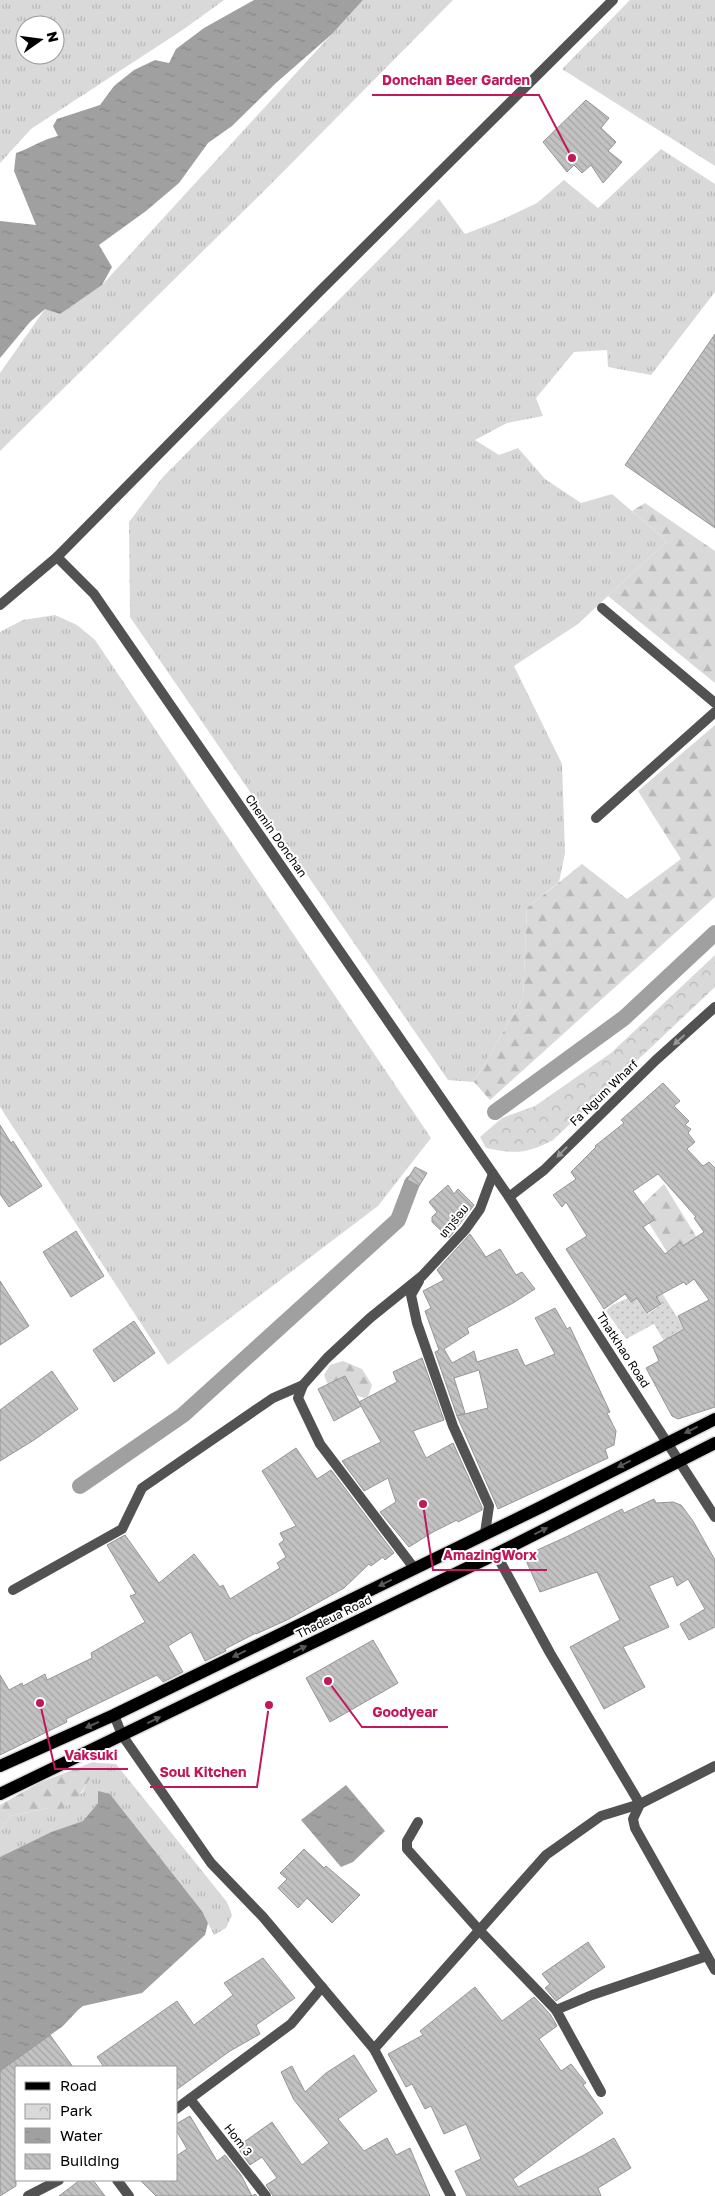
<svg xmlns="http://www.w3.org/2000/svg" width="715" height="2196" font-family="'Golos Text','Noto Sans Lao',sans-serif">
<defs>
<pattern id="grass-tufts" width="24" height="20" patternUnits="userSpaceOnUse" patternTransform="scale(1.25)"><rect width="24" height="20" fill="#d9d9d9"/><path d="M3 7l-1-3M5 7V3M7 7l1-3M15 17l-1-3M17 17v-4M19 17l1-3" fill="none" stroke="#b8b8b8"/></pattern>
<pattern id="forest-firs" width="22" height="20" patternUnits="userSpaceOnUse" patternTransform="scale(1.25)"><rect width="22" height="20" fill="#d9d9d9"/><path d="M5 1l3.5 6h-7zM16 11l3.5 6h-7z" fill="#b8b8b8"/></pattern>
<pattern id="park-crowns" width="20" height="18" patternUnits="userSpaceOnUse" patternTransform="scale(1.25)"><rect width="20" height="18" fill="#d9d9d9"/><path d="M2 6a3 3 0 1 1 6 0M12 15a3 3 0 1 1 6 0" fill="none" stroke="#b8b8b8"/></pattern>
<pattern id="garden-dots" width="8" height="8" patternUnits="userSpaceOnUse" patternTransform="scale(1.25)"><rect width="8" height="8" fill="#d9d9d9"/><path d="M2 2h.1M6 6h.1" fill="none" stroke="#b8b8b8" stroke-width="1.8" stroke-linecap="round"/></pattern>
<pattern id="water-ripples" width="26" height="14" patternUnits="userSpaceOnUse" patternTransform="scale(1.25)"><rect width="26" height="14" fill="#a0a0a0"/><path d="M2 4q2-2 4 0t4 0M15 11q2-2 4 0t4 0" fill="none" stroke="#888"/></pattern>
<pattern id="building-back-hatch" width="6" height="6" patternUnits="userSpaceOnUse" patternTransform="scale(1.25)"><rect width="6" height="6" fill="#c2c2c2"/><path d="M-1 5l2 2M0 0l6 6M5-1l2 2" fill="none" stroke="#a5a5a5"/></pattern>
</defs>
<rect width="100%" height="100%" fill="#fff"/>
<g fill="url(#grass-tufts)" fill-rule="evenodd">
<path d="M0,0H224L184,29L31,129L0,163ZM25,25H55V55H25Z"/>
<polygon points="363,0 453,0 271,184 0,451 0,373 45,309 102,285"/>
<polygon points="630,0 715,0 715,166 562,69"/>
<polygon points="661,149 715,184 715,292 651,375 608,367 607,350 574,352 536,398 543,416 507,423 475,440 499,455 518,448 545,479 581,503 612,494 667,541 578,624 514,666 562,764 565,853 559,882 527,908 523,998 474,1082 448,1080 130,617 129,522 163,477 439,199 465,234 501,220 537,203 564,180 598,208"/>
<polygon points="55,615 77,625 95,640 431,1138 378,1206 168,1365 0,1107 0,632 23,620"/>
<polygon points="98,1763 116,1764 227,1902 232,1915 226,1928 214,1935 202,1911 110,1794 98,1803 83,1821 51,1832 0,1857 0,1830 10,1816 48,1808 82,1793"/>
</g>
<g fill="url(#forest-firs)">
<polygon points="645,503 715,551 715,683 608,596 667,541 632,511"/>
<polygon points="715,725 715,897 490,1100 474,1082 523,998 527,908 582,864 627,899 681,859 638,791"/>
<polygon points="664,1184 699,1241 667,1252 649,1223 643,1204"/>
<polygon points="343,1361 362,1369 372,1385 368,1397 364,1398 328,1385 324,1375 330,1365"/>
<path d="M93,1762L98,1763C87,1785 78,1804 54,1812L48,1808L10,1816L0,1830V1805L39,1783Z"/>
</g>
<path fill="url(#park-crowns)" d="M715,955V987L553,1140C527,1154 514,1154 486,1148L480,1137L502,1118L535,1106L611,1053Z"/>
<polygon fill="url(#garden-dots)" points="662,1293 684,1328 664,1341 654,1324 626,1339 606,1311 612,1305 628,1298 631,1302 637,1298 648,1314 661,1305 656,1297"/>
<g fill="url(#water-ripples)">
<path d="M254,0H363L332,34L276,83L232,126L208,143L179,183L146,211L99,245L112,267L102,285L60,314L45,309L30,322L0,358V221L36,225L14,171L16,153C31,148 43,139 58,136L53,126L57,119L100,105L114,86L134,70L155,60L169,63L176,49L204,28Z"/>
<polygon points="346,1785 385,1831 353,1862 341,1867 301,1820"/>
<polygon points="98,1791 110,1794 202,1911 208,1923 205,1935 142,1993 83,2006 78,2010 63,2026 0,2071 0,1857 51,1832 83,1821 98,1803"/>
</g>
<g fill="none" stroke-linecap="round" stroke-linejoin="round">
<g stroke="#a0a0a0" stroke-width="16">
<polyline points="495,1112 624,1018 715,933"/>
<polyline points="80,1486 183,1415 398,1220 412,1183"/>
</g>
</g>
<g fill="url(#building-back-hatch)" stroke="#969696" fill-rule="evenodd">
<polygon points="586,100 609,118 601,128 616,142 608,151 622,162 603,183 591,165 582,173 574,165 567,172 543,142"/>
<polygon points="715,334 715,528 625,465"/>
<path d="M663,1083L680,1101L674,1106L689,1121L685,1125L691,1129L688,1133L695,1142L687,1149L703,1166L709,1162L715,1168V1407L678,1419L672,1416L646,1368L659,1361L653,1347L684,1329L678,1316L709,1300L694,1279L686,1285L684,1282L656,1297L661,1304L647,1313L637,1298L631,1302L625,1294L604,1309L566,1249L587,1236L566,1202L562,1207L553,1195L576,1179L571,1172L596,1147L595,1146L624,1123L621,1120ZM658,1174L696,1217L694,1218L704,1232L683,1246L680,1242L665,1254L643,1227L654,1220L633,1191Z"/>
<polygon points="0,1125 11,1143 13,1141 42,1186 9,1207 0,1194"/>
<polygon points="415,1167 427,1173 419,1186 407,1180"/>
<polygon points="448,1185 454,1194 458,1189 474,1205 449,1238 432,1222 432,1217 437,1212 429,1202"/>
<polygon points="76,1231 104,1276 71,1297 43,1252"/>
<polygon points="470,1234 486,1257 500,1249 516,1275 522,1272 535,1289 513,1303 467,1328 469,1333 444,1349 452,1363 474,1351 477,1362 517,1349 525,1366 555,1354 535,1318 555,1308 567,1329 570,1327 610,1412 607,1413 616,1431 614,1445 605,1449 608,1458 498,1509 457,1416 488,1408 479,1370 454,1378 465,1413 457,1416 435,1352 439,1350 425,1311 431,1308 423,1291 444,1280 437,1270"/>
<polygon points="0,1281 29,1326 0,1345"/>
<polygon points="134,1321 155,1353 114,1382 93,1350"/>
<polygon points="422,1358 444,1420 413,1431 426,1458 453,1443 482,1507 482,1510 458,1522 457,1520 433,1532 409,1547 380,1512 396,1502 388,1478 364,1491 342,1461 381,1442 361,1406 334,1421 318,1389 345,1376 361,1405 359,1402 397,1382 393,1372"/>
<polygon points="52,1371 78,1409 34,1440 0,1461 0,1410"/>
<polygon points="296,1448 317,1479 331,1470 394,1553 385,1560 383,1557 371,1566 369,1564 344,1588 289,1619 256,1634 256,1633 225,1649 226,1651 205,1661 191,1632 168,1646 183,1672 163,1682 157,1675 66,1719 67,1722 0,1755 0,1675 9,1690 22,1683 23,1686 45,1674 47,1680 92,1658 91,1653 145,1622 130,1596 136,1594 107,1545 125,1535 159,1583 194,1554 220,1587 223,1585 230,1599 280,1568 277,1563 286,1557 279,1544 284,1540 280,1533 296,1526 262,1471"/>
<polygon points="654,1499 656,1503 673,1502 681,1505 693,1521 715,1560 715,1627 689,1640 680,1624 705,1609 688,1579 677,1586 673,1576 649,1586 669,1627 623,1647 645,1687 604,1709 570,1647 620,1620 597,1572 540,1592 524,1556 566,1537 622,1509 624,1513"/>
<polygon points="373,1640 398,1683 330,1722 306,1678"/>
<polygon points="304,1849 324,1868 326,1866 360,1895 332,1923 307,1898 298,1908 278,1888 287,1879 280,1873"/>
<polygon points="588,1942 605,1967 556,2001 545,1988 550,1984 542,1974"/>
<polygon points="263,1958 295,1998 256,2025 260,2034 230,2051 176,2090 176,2067 104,2067 97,2057 177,2001 194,2025 233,1995 224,1983"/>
<polygon points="475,1987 502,2021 534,1997 550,2014 557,2026 539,2039 561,2071 571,2064 586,2083 583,2085 603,2113 513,2179 518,2187 584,2155 614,2138 631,2168 598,2188 601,2196 467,2196 455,2171 481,2159 466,2124 444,2134 431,2106 425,2109 412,2084 406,2087 388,2054 423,2035 420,2031"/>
<polygon points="50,2035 73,2067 16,2067 16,2186 0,2196 0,2071"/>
<polygon points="354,2055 377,2091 338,2119 364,2151 387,2138 396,2155 410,2148 430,2196 273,2196 266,2185 277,2178 262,2157 250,2165 237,2147 272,2122 302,2165 329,2143 294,2100 281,2072 292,2066 305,2092 326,2073"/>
<polygon points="190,2116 217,2161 225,2155 241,2175 252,2196 255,2194 257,2196 156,2196 140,2180 176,2180 176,2156 187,2149 176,2130 176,2124"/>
<polygon points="80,2180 93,2180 105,2196 59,2196"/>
</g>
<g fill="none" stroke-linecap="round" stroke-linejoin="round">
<g stroke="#dbdbdb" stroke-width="15">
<g id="primary">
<polyline points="0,1766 114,1715 541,1507 715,1419"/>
<polyline points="0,1794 496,1554 715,1443"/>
</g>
</g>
<g stroke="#525252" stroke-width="10">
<polyline points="602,608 715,703"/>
<polyline points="596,818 715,712"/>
<polyline points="419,1281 411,1295 417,1323 453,1426 489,1506 485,1533"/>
<polyline points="303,1385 298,1398 320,1444 414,1568"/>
<polyline points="496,1554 550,1653 640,1804 633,1819 635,1828 715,1970"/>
<polyline points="13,1590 122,1529 142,1488 273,1398 303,1385 327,1358 370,1318 422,1276 465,1230 480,1209 493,1174"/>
<polyline points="114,1715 122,1735 211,1863 263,1917 374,2049 451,2196"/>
<polyline points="418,1822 407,1841 407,1849 480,1931 556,2010 601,2092"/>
<polyline points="556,2010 592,1995 707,1956"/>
<polyline points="374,2049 546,1855 601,1816 640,1804 715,1766"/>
<polyline points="190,2099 266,2196"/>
<polyline points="176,2109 291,2024 322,1987"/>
<polyline points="117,2180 129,2196"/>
<polyline points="28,2196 59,2180"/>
</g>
<g stroke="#525252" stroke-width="10">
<polyline points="57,557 94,594 509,1197 715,1517"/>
<polyline points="0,605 57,557 319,292 613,0"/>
<polyline points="509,1197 544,1170 656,1060 715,1007"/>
</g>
<use href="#primary" stroke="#000" stroke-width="12"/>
</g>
<defs><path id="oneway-solid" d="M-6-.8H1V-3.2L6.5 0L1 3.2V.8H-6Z" transform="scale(1.25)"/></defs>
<g fill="#979797">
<use href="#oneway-solid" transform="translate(679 1040) rotate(138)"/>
<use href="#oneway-solid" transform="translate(562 1152) rotate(134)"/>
</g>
<g fill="#595959">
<use href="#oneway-solid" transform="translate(691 1430) rotate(154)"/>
<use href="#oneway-solid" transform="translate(624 1464) rotate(153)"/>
<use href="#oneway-solid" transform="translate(541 1531) rotate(-27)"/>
<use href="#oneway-solid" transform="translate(385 1583) rotate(154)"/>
<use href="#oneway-solid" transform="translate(300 1649) rotate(-26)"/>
<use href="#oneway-solid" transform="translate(239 1654) rotate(154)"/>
<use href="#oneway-solid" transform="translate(154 1720) rotate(-26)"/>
<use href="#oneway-solid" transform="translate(92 1725) rotate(156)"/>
</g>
<g text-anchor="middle" stroke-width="4" stroke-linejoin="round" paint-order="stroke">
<g font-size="12" fill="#000" stroke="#fff">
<text transform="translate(276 836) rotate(55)" y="4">Chemin Donchan</text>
<text transform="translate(604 1093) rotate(-44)" y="4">Fa Ngum Wharf</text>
<text transform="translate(454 1221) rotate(-51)" y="4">ທາງຮ່ອມ</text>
<text transform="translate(623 1350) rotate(57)" y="4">Thatkhao Road</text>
<text transform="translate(334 1617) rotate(-26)" y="4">Thadeua Road</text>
<text transform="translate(238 2140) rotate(52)" y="4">Hom 3</text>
</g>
</g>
<path fill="none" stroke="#c2185b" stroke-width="2" d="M572 158L539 95H372M423 1504L433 1570H547M328 1681L362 1727H448M40 1703L55 1769H128M269 1705L257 1787H150"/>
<g fill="#c2185b" stroke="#fff" stroke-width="2">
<circle cx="572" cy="158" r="5"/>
<circle cx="423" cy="1504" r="5"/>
<circle cx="328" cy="1681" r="5"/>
<circle cx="40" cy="1703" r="5"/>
<circle cx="269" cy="1705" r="5"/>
</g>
<g font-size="14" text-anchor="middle" font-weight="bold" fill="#c2185b" stroke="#fff" stroke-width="4" stroke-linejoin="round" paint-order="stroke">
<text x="456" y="85">Donchan Beer Garden</text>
<text x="490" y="1560">AmazingWorx</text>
<text x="405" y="1717">Goodyear</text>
<text x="91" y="1760">Vaksuki</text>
<text x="203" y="1777">Soul Kitchen</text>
</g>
<rect x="15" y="2066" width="162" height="115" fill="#ffffff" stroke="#999999"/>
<rect x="25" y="2082" width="25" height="8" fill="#000000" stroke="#999999"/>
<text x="60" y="2091" font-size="15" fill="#000000">Road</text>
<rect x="25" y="2104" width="25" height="15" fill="url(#park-crowns)" stroke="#999999"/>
<text x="60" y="2116" font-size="15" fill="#000000">Park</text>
<rect x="25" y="2128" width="25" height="15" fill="url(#water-ripples)" stroke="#999999"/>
<text x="60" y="2141" font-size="15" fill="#000000">Water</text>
<rect x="25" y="2154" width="25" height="15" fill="url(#building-back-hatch)" stroke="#999999"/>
<text x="60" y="2166" font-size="15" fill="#000000">Building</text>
<g transform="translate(40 40) rotate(76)"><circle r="24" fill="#ffffff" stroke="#999999"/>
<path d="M0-4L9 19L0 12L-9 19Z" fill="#000000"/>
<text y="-8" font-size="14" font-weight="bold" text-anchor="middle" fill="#000000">N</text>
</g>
</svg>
